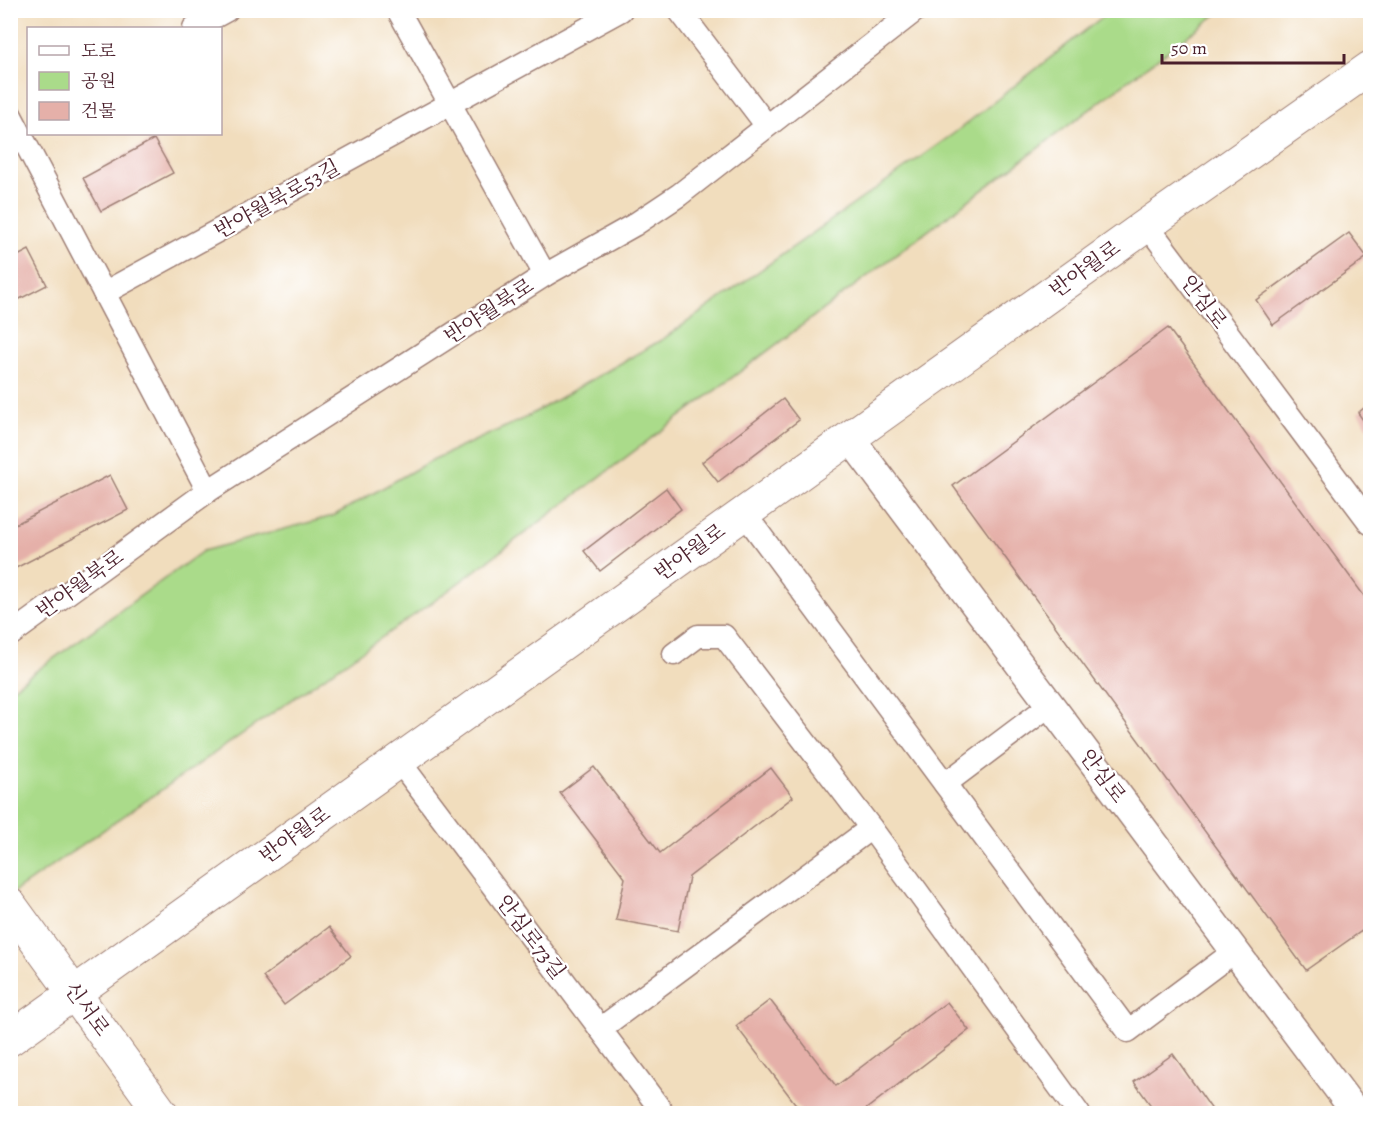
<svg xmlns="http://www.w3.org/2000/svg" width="1381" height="1124" font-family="Alegreya,'Noto Serif KR',serif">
<rect width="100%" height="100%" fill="#fff"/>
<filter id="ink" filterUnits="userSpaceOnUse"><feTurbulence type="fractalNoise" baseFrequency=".0167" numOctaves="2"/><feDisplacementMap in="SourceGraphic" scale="12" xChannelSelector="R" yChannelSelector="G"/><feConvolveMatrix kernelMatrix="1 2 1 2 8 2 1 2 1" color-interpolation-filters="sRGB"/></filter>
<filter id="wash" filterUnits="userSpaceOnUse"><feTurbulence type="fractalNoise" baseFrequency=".008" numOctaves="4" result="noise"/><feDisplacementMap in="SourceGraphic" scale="24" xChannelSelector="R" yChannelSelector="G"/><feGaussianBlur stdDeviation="1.35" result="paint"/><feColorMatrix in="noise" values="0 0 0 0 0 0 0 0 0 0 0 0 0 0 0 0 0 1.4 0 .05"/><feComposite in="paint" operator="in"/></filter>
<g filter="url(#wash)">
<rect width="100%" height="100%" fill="#f1ddbd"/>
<polygon fill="#aadb8a" stroke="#7a7d5a" stroke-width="1.5" points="1110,11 1221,11 433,602 11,894 10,690 203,551 333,516 432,460 523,419 663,339 953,134"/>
<g id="blocks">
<g fill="#e5b0a9">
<polygon points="154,139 173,173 101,211 83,178"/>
<polygon points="1349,233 1367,257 1273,325 1256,300"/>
<polygon points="29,250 47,285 10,304 10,260"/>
<polygon points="1168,328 1370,604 1370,925 1306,970 953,486"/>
<polygon points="783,399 799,420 718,482 702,462"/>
<polygon points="1370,403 1370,430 1358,413"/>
<polygon points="110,475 128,510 10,571 10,527"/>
<polygon points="666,488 681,509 600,571 584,551"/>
<polygon points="594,767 660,853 771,768 793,797 689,877 678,931 616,920 625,878 560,793"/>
<polygon points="329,927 351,956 284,1005 263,977"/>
<polygon points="770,1000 836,1086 947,1002 969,1030 865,1110 864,1114 800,1114 801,1111 736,1026"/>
<polygon points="1173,1054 1215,1114 1157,1114 1134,1082"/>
</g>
</g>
</g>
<g filter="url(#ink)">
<use href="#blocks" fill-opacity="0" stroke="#9e7e74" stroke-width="1.5"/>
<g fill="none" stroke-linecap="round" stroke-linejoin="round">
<g stroke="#9e7e74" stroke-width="25">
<g id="minor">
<polyline points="398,10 545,275"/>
<polyline points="679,10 767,126"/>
<polyline points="194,28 227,10"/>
<polyline points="10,114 208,491"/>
<polyline points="1147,225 1370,523"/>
<polyline points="104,293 621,10"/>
<polyline points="744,513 1128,1031 1235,951"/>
<polyline points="10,635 208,491 545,275 634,225 679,195 916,10"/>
<polyline points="674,654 698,636 724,636 871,828 1079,1114"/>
<polyline points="399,761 664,1114"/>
<polyline points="945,784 1050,705"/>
<polyline points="600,1029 871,828"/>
</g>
</g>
<g stroke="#9e7e74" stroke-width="31">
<polyline id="tertiary" points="850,438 1357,1114"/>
</g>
<g stroke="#9e7e74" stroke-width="35">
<g id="secondary">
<polyline points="10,905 162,1114"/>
<polyline points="10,1039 1147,225 1370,68"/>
</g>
</g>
<use href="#minor" stroke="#fff" stroke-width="22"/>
<use href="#tertiary" stroke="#fff" stroke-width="28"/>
<use href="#secondary" stroke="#fff" stroke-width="33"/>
</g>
</g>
<g text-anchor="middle" stroke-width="4.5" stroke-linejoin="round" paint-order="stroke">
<g font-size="21" fill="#4a1f2b" stroke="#fff">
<text transform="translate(277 199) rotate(-29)" y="7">반야월북로53길</text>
<text transform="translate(1085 269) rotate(-36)" y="7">반야월로</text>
<text transform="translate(1204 302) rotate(53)" y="7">안심로</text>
<text transform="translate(489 311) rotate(-33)" y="7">반야월북로</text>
<text transform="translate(690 552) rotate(-36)" y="7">반야월로</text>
<text transform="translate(80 584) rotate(-36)" y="7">반야월북로</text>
<text transform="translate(1103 776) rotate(53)" y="7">안심로</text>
<text transform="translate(295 835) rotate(-36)" y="7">반야월로</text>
<text transform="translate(531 937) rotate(53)" y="7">안심로73길</text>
<text transform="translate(87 1009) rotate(54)" y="7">신서로</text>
</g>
</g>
<rect width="1381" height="1124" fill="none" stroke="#fff" stroke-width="36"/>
<rect x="27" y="27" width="195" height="108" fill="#ffffff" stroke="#b7a5aa" stroke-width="1.5"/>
<rect x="39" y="46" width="30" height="9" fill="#ffffff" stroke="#b7a5aa" stroke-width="1.5"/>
<text x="81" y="57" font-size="18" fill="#4a1f2b">도로</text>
<rect x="39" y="72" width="30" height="18" fill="#aadb8a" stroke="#b7a5aa" stroke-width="1.5"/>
<text x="81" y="87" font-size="18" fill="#4a1f2b">공원</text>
<rect x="39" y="102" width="30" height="18" fill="#e5b0a9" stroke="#b7a5aa" stroke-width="1.5"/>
<text x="81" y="117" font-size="18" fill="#4a1f2b">건물</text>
<path d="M1162 54v9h182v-9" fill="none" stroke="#4a1f2b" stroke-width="3"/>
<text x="1171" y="54" font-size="18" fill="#4a1f2b" stroke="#ffffff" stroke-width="4.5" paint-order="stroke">50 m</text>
</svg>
